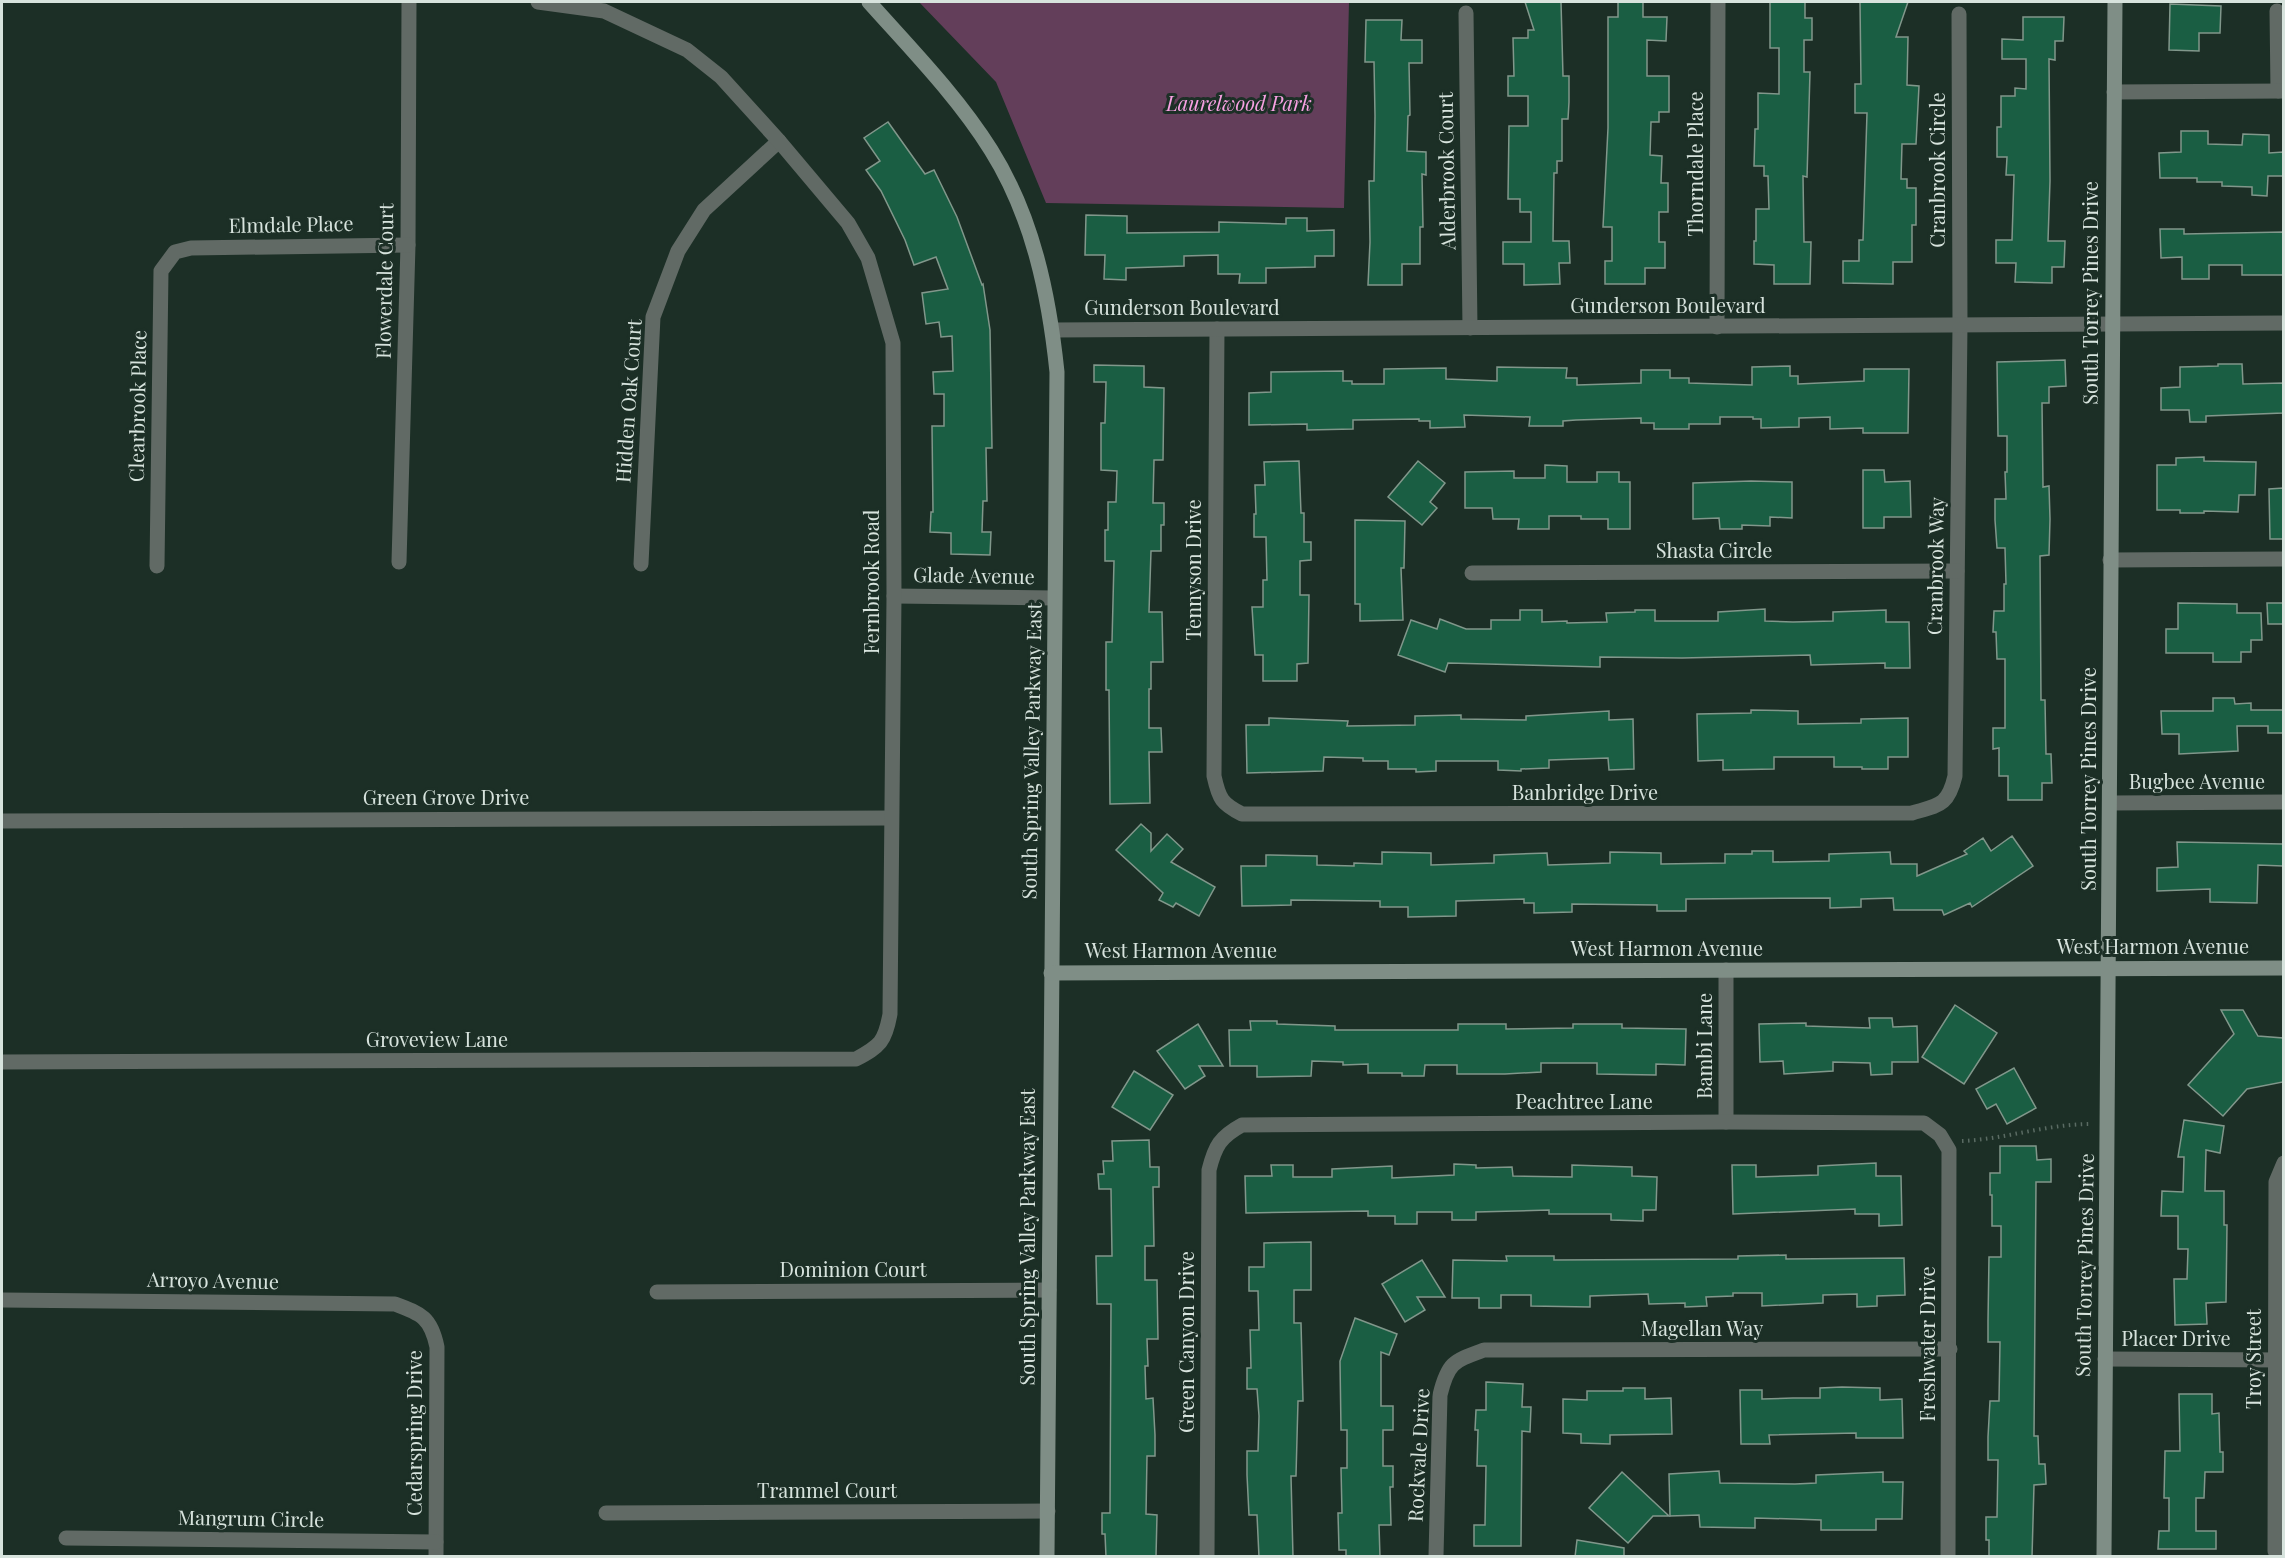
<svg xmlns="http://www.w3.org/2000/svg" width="2285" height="1558" font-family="'Playfair Display',serif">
<rect width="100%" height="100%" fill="#1c2f26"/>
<polygon fill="#633e5a" points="919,2 1349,2 1344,208 1046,203 996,82"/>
<g fill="#1a5e43" stroke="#81978b" stroke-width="1.5">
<polygon points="1525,2 1561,2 1563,76 1569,76 1569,102 1568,119 1562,119 1562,161 1557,161 1557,173 1554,173 1553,241 1569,241 1570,263 1559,263 1560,284 1524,285 1524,264 1503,264 1503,242 1531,242 1531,212 1520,212 1520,199 1508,199 1509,126 1528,126 1528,96 1508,96 1508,76 1514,76 1513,38 1528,38 1528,30 1534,30"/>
<polygon points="1618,2 1643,2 1643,17 1667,17 1666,41 1647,40 1647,76 1669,76 1669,112 1659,112 1659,122 1651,122 1650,155 1662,156 1661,183 1668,183 1668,212 1659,212 1659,242 1665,242 1665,268 1645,268 1645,284 1605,284 1605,261 1612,261 1612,227 1603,227 1608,128 1608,17 1618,17"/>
<polygon points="1770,2 1805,2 1805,18 1812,18 1812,40 1804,40 1804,72 1810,72 1807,177 1803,176 1804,242 1811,242 1810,284 1774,284 1774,265 1754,264 1754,241 1756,241 1756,209 1769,209 1768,176 1764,176 1764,166 1754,166 1755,129 1758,129 1758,93 1779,94 1779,48 1770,48"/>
<polygon points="1860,2 1908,2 1896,37 1908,37 1907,85 1919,86 1916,144 1902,144 1901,179 1907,179 1907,188 1916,188 1916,225 1912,225 1912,262 1893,262 1893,284 1843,283 1843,261 1859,261 1859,240 1863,240 1867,113 1855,113 1855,84 1861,84"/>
<polygon points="2170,4 2221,6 2220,33 2199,33 2199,51 2169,50"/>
<polygon points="2023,17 2064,17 2063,41 2055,41 2055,60 2049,59 2050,181 2048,241 2065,241 2064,267 2052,267 2052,283 2015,282 2016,263 1996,263 1996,240 2012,240 2014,175 2006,175 2007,157 1997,157 1997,127 2001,127 2001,96 2015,96 2015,88 2026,89 2026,59 2002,59 2002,39 2023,40"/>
<polygon points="1366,20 1402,20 1401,40 1422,40 1422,63 1409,63 1410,115 1408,116 1407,151 1426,152 1426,175 1422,174 1423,227 1420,227 1420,264 1402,264 1402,285 1368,285 1370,242 1369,181 1374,181 1375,116 1374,62 1365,62"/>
<polygon points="888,122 925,174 934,170 957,217 982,285 983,284 990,330 992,448 986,448 987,501 983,501 982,532 991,532 990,555 951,554 951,533 930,532 931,512 933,512 932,426 944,426 944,394 934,394 933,372 953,371 952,336 941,337 939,322 926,324 922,293 948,289 936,257 914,265 905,240 881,191 866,170 880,161 864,138"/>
<polygon points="2181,131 2208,131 2208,144 2242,145 2243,134 2269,135 2269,153 2283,152 2283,176 2268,176 2267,196 2252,195 2252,187 2222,186 2222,182 2197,182 2197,178 2160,178 2159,153 2181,152"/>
<polygon points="1086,215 1127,216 1127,233 1219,232 1219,222 1286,224 1286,218 1307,218 1307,231 1334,230 1334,256 1315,256 1315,267 1266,268 1266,283 1239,283 1240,274 1218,274 1218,255 1184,256 1184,266 1126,268 1126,280 1104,279 1105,255 1085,255"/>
<polygon points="2160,229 2184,229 2184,234 2283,232 2283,275 2242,275 2242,265 2209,265 2209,279 2182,279 2182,257 2161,258"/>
<polygon points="2065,360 2066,386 2049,387 2049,403 2042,403 2043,487 2049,486 2050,519 2049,555 2040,556 2041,700 2045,700 2046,754 2051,754 2052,783 2042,783 2042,800 2008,800 2008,776 1999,776 1999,748 1993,749 1993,728 2005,728 2005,659 1997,659 1996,632 1993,632 1994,611 2004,611 2004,584 2006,584 2005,548 1997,548 1995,520 1995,499 2006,499 2005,472 2007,472 2007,436 1998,436 1997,362"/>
<polygon points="2218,364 2242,364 2243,384 2283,383 2283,413 2206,416 2206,422 2190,422 2189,410 2161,410 2161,388 2180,387 2180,367 2218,366"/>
<polygon points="1094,365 1144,366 1144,387 1164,388 1163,460 1154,460 1153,503 1164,503 1164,525 1161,525 1161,551 1151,551 1149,612 1162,612 1163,662 1151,662 1151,689 1149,689 1149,728 1161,728 1162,752 1149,752 1150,803 1110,804 1109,690 1106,690 1106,642 1112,642 1114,561 1105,561 1105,530 1108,530 1108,502 1116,502 1117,471 1101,470 1101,423 1105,423 1106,382 1094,382"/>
<polygon points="1790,366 1790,376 1798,376 1798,384 1864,381 1864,369 1909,369 1908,433 1863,433 1863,428 1830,429 1830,417 1799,418 1799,427 1761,428 1761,419 1753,419 1753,417 1720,417 1720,424 1689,424 1689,429 1654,429 1654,423 1641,423 1641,418 1576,420 1563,421 1563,426 1529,426 1530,417 1464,415 1465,427 1430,428 1430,421 1419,421 1419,419 1353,420 1353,429 1307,430 1307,424 1249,425 1249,393 1271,392 1271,372 1343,371 1343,381 1352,381 1352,384 1384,384 1384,369 1446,368 1446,379 1497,381 1497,367 1567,368 1566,378 1577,378 1577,385 1641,383 1641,370 1670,370 1670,378 1689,378 1689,383 1752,385 1752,367"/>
<polygon points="2204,457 2204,461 2256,462 2255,495 2239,495 2238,512 2204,511 2204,513 2180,513 2180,510 2157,510 2157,465 2176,465 2176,458"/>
<polygon points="1299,461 1301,513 1304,513 1304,542 1311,542 1311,560 1300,561 1300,595 1309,595 1308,663 1297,664 1297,681 1263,681 1263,655 1255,655 1252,607 1263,607 1263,580 1267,580 1266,537 1254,537 1254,514 1256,514 1255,485 1265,485 1264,462"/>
<polygon points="1418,461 1445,483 1430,502 1437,508 1422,525 1388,497"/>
<polygon points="1545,465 1567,466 1567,482 1597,482 1597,472 1619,472 1619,482 1630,482 1630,529 1608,529 1608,519 1581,519 1581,516 1549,516 1549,529 1518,529 1519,519 1493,519 1492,508 1465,508 1465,472 1514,471 1514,478 1545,478"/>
<polygon points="1863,470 1884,470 1885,482 1910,481 1911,517 1884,517 1884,528 1863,528"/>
<polygon points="1751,481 1792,482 1792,518 1770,517 1770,526 1742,525 1742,529 1720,529 1719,518 1693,519 1693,483"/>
<polygon points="2283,488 2283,539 2270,539 2269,489"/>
<polygon points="1355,520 1405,521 1404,568 1401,568 1403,620 1360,621 1360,604 1355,604"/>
<polygon points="2178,603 2237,604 2237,613 2261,613 2262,640 2251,640 2251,652 2241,652 2241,662 2213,662 2213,653 2166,653 2166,629 2178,629"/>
<polygon points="2267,603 2283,603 2283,624 2268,624"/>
<polygon points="1765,609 1765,621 1793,622 1833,621 1833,612 1886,610 1886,622 1909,622 1910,668 1885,668 1885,663 1811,665 1810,655 1682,658 1600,657 1600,667 1448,663 1445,672 1398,655 1411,620 1437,629 1440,619 1466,629 1491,629 1491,620 1520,620 1520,610 1542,610 1542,622 1567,621 1567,623 1607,622 1606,613 1635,612 1635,610 1655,610 1655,621 1718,621 1718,612"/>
<polygon points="2213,698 2234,698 2235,704 2251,703 2251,710 2283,710 2283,733 2268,733 2268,726 2237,726 2238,751 2179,754 2179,734 2162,734 2161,711 2213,711"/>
<polygon points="1751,710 1798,711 1798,724 1861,723 1861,719 1908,718 1908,757 1888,757 1888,769 1862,769 1862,767 1834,767 1834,757 1774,757 1774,769 1723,770 1723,760 1698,761 1697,714 1751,713"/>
<polygon points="1609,711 1609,720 1633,719 1634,769 1609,770 1608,758 1549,760 1549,768 1521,769 1521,771 1498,770 1498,761 1436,761 1436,771 1416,772 1416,769 1388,769 1388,761 1363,761 1363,758 1324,757 1323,771 1247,773 1246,725 1269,725 1269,718 1348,721 1347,726 1415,725 1415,716 1461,715 1461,719 1526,720 1526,716"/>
<polygon points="1141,824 1151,833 1151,851 1167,834 1183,849 1171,862 1215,887 1199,916 1176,903 1173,907 1159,900 1163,893 1116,850"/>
<polygon points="2012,836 2033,866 1972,907 1970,903 1944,915 1942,910 1894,910 1893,898 1861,899 1861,907 1830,908 1830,898 1686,899 1686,911 1657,911 1657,905 1572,904 1572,912 1534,913 1534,903 1524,903 1524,899 1456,901 1456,916 1408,917 1408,907 1380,907 1380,901 1291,900 1291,905 1242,906 1241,866 1266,866 1266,855 1317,856 1317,865 1354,866 1354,863 1382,864 1382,852 1431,853 1431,865 1494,863 1494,855 1547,853 1548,865 1610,863 1610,852 1661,853 1661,864 1725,863 1725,854 1752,854 1752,851 1773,851 1773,862 1829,861 1829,854 1890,852 1891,864 1917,864 1917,876 1967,854 1964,851 1983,838 1991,851"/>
<polygon points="2177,842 2283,844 2283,866 2258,865 2257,903 2210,902 2210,889 2157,891 2157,868 2178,867"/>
<polygon points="1955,1005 1997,1033 1964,1084 1922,1057"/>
<polygon points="2221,1010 2243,1010 2258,1036 2283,1038 2283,1082 2247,1089 2223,1116 2188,1085 2234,1034"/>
<polygon points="1869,1018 1892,1018 1893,1027 1917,1026 1918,1062 1892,1062 1892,1074 1871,1075 1870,1063 1833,1062 1833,1071 1784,1074 1783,1061 1760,1062 1759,1024 1806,1023 1806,1026 1870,1028"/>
<polygon points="1250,1021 1277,1021 1277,1024 1335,1026 1335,1030 1458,1030 1458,1024 1506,1024 1506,1029 1573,1028 1573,1024 1622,1024 1622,1028 1686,1029 1685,1065 1656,1064 1656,1075 1597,1074 1597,1063 1541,1063 1541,1072 1505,1074 1457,1074 1457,1065 1425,1065 1424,1076 1402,1076 1402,1073 1368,1073 1368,1064 1343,1065 1343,1062 1312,1061 1311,1076 1257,1077 1257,1066 1230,1066 1229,1030 1251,1030"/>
<polygon points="1198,1024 1223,1066 1199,1066 1205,1076 1185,1089 1157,1051"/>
<polygon points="2014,1068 2036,1108 2007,1124 1996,1104 1987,1109 1976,1089"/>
<polygon points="1134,1071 1173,1095 1150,1130 1112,1107"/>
<polygon points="2184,1120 2224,1126 2220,1153 2206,1150 2205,1191 2224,1191 2224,1225 2227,1225 2226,1302 2206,1303 2207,1324 2175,1325 2174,1279 2187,1279 2188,1249 2178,1249 2178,1216 2161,1216 2162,1191 2183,1192 2184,1157 2178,1157"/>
<polygon points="1149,1140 1150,1167 1159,1167 1159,1187 1153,1187 1154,1246 1145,1246 1145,1280 1157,1280 1158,1339 1147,1339 1148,1366 1145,1366 1146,1399 1153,1398 1155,1435 1155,1456 1147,1456 1146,1514 1157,1515 1156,1557 1106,1557 1105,1534 1102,1534 1102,1513 1110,1513 1111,1304 1097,1304 1096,1256 1112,1256 1111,1189 1099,1189 1098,1174 1104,1174 1103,1161 1113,1161 1112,1141"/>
<polygon points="2000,1146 2036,1146 2037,1160 2051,1159 2051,1182 2036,1182 2034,1436 2038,1436 2039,1464 2045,1464 2046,1484 2034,1485 2032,1557 1989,1557 1989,1540 1986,1540 1986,1517 1997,1517 1998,1460 1988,1460 1988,1437 1990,1401 1999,1401 2000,1342 1988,1342 1988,1321 1989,1257 2001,1257 2001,1226 1992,1226 1992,1195 1990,1195 1990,1173 2000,1173"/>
<polygon points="1876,1163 1876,1176 1901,1176 1902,1225 1879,1226 1879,1214 1855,1214 1855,1209 1733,1214 1732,1165 1756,1165 1756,1177 1818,1175 1818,1166"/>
<polygon points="1454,1164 1476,1165 1476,1168 1512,1167 1513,1176 1572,1177 1572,1165 1632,1167 1632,1176 1657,1177 1656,1210 1643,1210 1643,1221 1611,1220 1611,1214 1549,1214 1549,1210 1476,1212 1476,1220 1452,1220 1452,1212 1417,1212 1417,1224 1395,1224 1395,1216 1368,1216 1368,1211 1246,1213 1245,1176 1272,1176 1271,1165 1293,1165 1293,1177 1332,1177 1332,1169 1392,1166 1392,1178 1454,1175"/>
<polygon points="1311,1242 1311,1290 1294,1290 1294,1323 1301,1323 1303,1401 1298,1401 1296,1476 1291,1476 1293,1557 1259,1557 1257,1515 1249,1515 1247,1475 1247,1451 1258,1451 1259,1416 1257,1389 1247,1389 1247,1368 1251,1368 1250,1330 1259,1330 1258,1291 1249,1291 1249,1267 1264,1267 1264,1243"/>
<polygon points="1786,1255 1786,1259 1904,1258 1905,1295 1877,1296 1877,1306 1857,1307 1857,1294 1823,1295 1823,1303 1762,1306 1762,1293 1733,1293 1733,1296 1706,1297 1707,1306 1685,1307 1685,1303 1649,1304 1648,1294 1590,1296 1590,1307 1531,1306 1531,1295 1501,1295 1501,1308 1479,1308 1479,1298 1452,1298 1453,1260 1507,1261 1506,1256 1554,1256 1554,1260 1738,1259 1738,1256"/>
<polygon points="1422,1260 1445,1297 1417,1297 1425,1310 1405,1322 1382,1284"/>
<polygon points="1355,1318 1397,1334 1389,1355 1381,1352 1381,1406 1393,1406 1393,1430 1383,1430 1383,1466 1393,1466 1393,1487 1390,1487 1391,1525 1379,1525 1380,1557 1346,1557 1346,1550 1339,1550 1338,1513 1342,1513 1341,1468 1347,1468 1347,1430 1341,1430 1340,1361"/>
<polygon points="1486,1382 1523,1384 1522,1407 1531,1407 1530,1432 1522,1431 1521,1546 1474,1546 1474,1525 1485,1525 1486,1466 1477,1466 1478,1430 1475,1430 1476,1410 1486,1410"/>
<polygon points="1842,1387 1880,1388 1880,1400 1902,1399 1903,1438 1856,1438 1856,1433 1769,1435 1770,1444 1741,1444 1740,1390 1762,1390 1762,1399 1793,1398 1820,1398 1820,1388"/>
<polygon points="1623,1388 1645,1388 1645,1399 1671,1398 1672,1434 1610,1435 1610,1444 1581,1443 1581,1434 1563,1433 1563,1399 1587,1400 1587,1391 1623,1391"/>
<polygon points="2179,1394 2212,1394 2212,1414 2219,1413 2220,1452 2223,1452 2223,1472 2205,1472 2204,1498 2196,1498 2196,1531 2216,1531 2216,1549 2158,1549 2159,1531 2169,1531 2169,1498 2164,1498 2165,1451 2180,1451"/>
<polygon points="1719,1471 1720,1483 1795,1484 1816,1483 1816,1475 1883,1472 1883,1482 1903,1482 1902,1519 1876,1519 1876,1530 1821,1530 1821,1520 1794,1519 1755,1518 1755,1528 1700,1527 1699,1515 1670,1516 1669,1474"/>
<polygon points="1622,1472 1669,1516 1653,1516 1628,1543 1589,1508"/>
<polygon points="1577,1540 1624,1548 1624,1557 1575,1557"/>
</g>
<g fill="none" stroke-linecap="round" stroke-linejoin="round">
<path stroke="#5a6b63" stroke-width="4" stroke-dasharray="1.5 4.5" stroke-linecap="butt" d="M1962,1141C2006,1139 2047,1124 2091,1124"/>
<g stroke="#616a65" stroke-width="15">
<polyline points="2277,11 2278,91"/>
<polyline points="1466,13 1470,328"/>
<polyline points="2114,92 2284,91"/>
<polyline points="1717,327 1718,2"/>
<path d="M1217,329L1214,776C1219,799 1222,804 1242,814L1912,813C1939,805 1948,806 1955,776L1960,325L1959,14"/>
<polyline points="1053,330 2284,323"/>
<polyline points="2110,560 2284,559"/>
<polyline points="399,562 408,245 409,2"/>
<polyline points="641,564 653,317 678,251 704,210 779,141"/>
<polyline points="157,566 161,271 175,252 191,248 408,245"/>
<polyline points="1472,573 1957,571"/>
<polyline points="894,596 1054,598"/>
<polyline points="2111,803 2284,802"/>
<polyline points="2,821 891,818"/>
<path d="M2,1062L856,1059C880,1046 885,1042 890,1014L894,596L893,343L868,258L848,223L779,141L721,77L687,50L604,11L538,2"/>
<polyline points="1726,1122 1726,970"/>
<polyline points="657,1292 1049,1290"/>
<path d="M2,1300L395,1304C422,1314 431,1318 437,1347L436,1556"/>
<polyline points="2105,1359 2284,1360"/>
<polyline points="606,1513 1048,1511"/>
<polyline points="66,1538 436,1542"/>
<path d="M1207,1556L1209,1170C1215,1146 1220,1137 1242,1125L1726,1122L1924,1123L1940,1135L1949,1150L1948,1556"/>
<path d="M1436,1556L1440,1395C1448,1362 1454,1361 1484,1350L1950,1349"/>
<polyline points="2278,1556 2275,1551 2276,1182 2284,1163"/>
</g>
<g stroke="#7f8e86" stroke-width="15">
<path d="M869,2C911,49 957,96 991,150C1033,217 1049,295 1057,372L1047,1556"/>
<polyline points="1051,973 2284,968"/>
<polyline points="2104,1556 2115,2"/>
</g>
</g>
<g text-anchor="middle" stroke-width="6" stroke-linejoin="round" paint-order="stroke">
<g font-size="20" font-style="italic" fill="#f8a1e3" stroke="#1c2f26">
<text x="1239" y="111">Laurelwood Park</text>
</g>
<g font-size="20" fill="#d7e3dd" stroke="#1c2f26">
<text transform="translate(1696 164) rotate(-90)" y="7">Thorndale Place</text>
<text transform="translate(1938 170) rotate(-90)" y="7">Cranbrook Circle</text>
<text transform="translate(1447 171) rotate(-91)" y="7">Alderbrook Court</text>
<text transform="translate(291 225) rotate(-1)" y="7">Elmdale Place</text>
<text transform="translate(385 281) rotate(-89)" y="7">Flowerdale Court</text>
<text transform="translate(2091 293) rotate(-90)" y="7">South Torrey Pines Drive</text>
<text x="1668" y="313">Gunderson Boulevard</text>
<text x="1182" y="315">Gunderson Boulevard</text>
<text transform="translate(629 401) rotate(-86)" y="7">Hidden Oak Court</text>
<text transform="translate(138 406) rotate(-89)" y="7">Clearbrook Place</text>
<text x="1714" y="558">Shasta Circle</text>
<text transform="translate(1936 566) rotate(-89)" y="7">Cranbrook Way</text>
<text transform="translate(1194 570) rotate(-90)" y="7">Tennyson Drive</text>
<text transform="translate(974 576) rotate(1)" y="7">Glade Avenue</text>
<text transform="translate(872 582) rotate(-90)" y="7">Fernbrook Road</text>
<text transform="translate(1032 751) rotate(-89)" y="7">South Spring Valley Parkway East</text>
<text transform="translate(2089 779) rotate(-90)" y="7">South Torrey Pines Drive</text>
<text x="2197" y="789">Bugbee Avenue</text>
<text x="1585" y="800">Banbridge Drive</text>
<text x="446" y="805">Green Grove Drive</text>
<text x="2153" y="954">West Harmon Avenue</text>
<text x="1667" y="956">West Harmon Avenue</text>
<text x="1181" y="958">West Harmon Avenue</text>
<text x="437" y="1047">Groveview Lane</text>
<text transform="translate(1705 1046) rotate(-90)" y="7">Bambi Lane</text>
<text x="1584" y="1109">Peachtree Lane</text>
<text transform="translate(1028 1237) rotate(-90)" y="7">South Spring Valley Parkway East</text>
<text transform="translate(2085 1265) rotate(-89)" y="7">South Torrey Pines Drive</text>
<text x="853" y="1277">Dominion Court</text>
<text transform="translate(213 1281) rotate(1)" y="7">Arroyo Avenue</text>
<text x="1702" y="1336">Magellan Way</text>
<text x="2176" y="1346">Placer Drive</text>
<text transform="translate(1187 1342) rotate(-90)" y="7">Green Canyon Drive</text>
<text transform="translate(1928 1344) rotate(-90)" y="7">Freshwater Drive</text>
<text transform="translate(2254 1359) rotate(-90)" y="7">Troy Street</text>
<text transform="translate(415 1433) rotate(-90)" y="7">Cedarspring Drive</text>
<text transform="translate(1419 1455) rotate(-87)" y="7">Rockvale Drive</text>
<text x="827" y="1498">Trammel Court</text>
<text transform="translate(251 1519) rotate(1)" y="7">Mangrum Circle</text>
</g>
</g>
<rect width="2285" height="1558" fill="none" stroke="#d7e3dd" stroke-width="6"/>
</svg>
